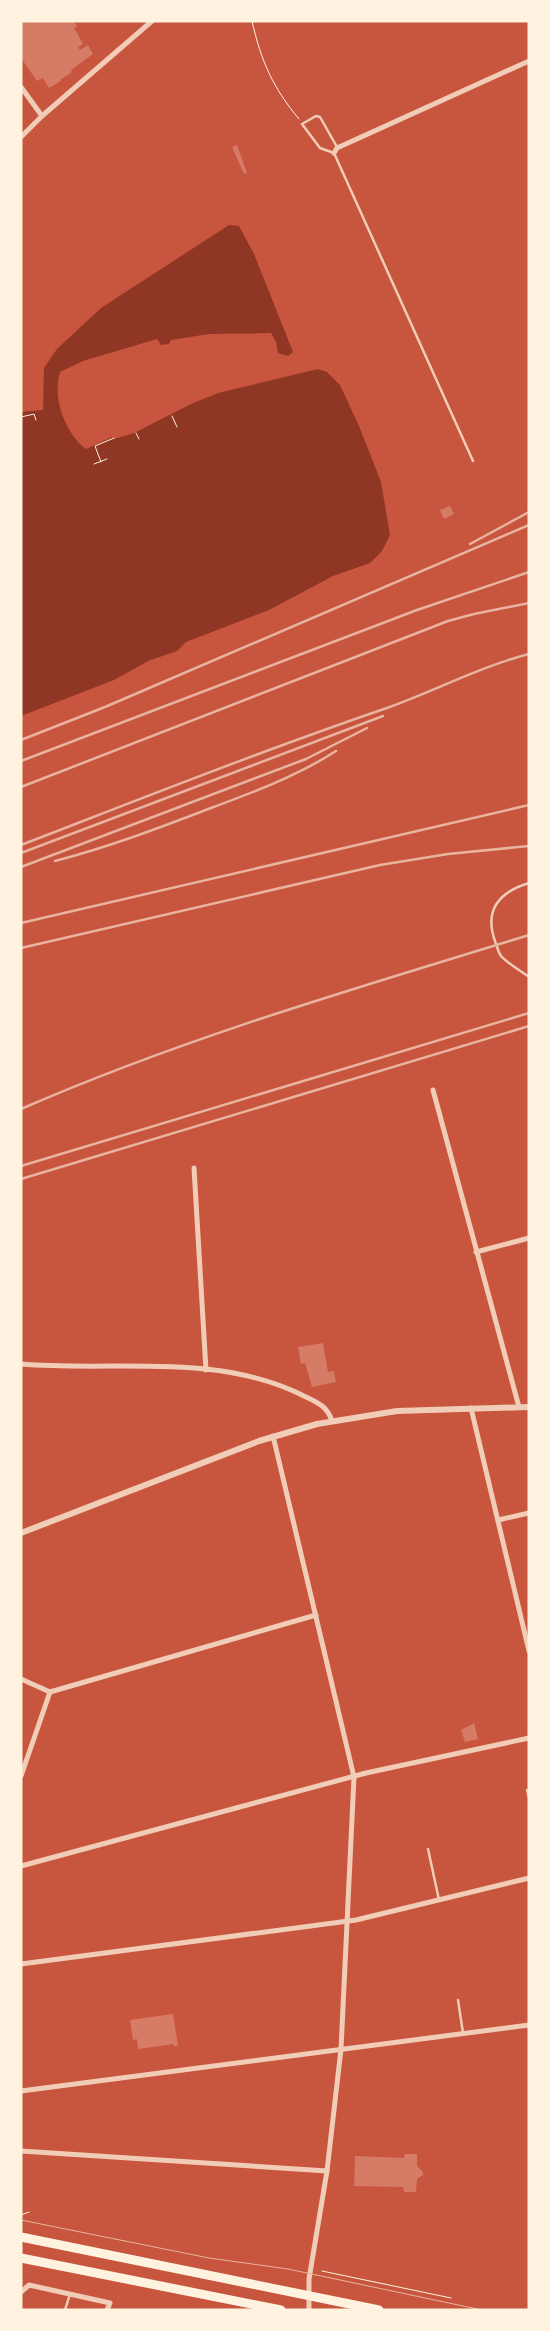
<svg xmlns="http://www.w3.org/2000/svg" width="550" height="2331" font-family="Quicksand,sans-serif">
<rect width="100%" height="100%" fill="#c8553d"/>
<path fill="#8f3625" d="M229,225L239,226L254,254L293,352L288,356L278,353L276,342L271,333L209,334L171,340L169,344L161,345L157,339L83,361L60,372C52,398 65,433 86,449L112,437L114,439L134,433L191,404L218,393L318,369L327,372L340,385L359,426L381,482L390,535L382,551L370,563L333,576L269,610L186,642L177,651L148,661L114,680L21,716V412L43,410L44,368L57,349L101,308Z"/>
<g fill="#d67c66">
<polygon points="21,21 74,21 77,27 74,28 83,44 78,47 80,50 88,45 93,54 71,70 72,72 60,80 61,81 49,88 43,78 37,81 21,58"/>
<polygon points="237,145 247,173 244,174 232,147"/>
<polygon points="450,506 454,514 444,519 440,510"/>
<polygon points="323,1343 328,1372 334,1371 336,1382 312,1387 305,1363 301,1364 298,1347"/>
<polygon points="474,1723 478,1739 465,1742 461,1730"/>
<polygon points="173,2014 178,2046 174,2046 174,2044 138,2049 137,2039 133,2040 130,2020"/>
<polygon points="405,2154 417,2154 417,2166 423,2172 423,2175 417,2179 416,2192 404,2192 403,2187 354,2186 355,2156 404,2158"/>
</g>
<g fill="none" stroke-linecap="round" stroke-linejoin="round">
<g stroke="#fff3e0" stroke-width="1">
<path d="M252,21C261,61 273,88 299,119"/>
<polyline points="172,416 177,427"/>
<polyline points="21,417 34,414 36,420"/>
<polyline points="136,433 139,439"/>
<polyline points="101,462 95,446 114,438"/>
<polyline points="94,464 107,459"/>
<polyline points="21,2215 29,2212"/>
<polyline points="322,2271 451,2298"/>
</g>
<g stroke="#f1ccb7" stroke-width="2.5">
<polyline points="337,147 320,117 316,116 302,124 320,148 334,153 473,461"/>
<path d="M529,883C499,892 484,910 495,941C497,946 498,952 501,956C508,964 520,970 529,977"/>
<polyline points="527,1790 529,1798"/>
<polyline points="428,1849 439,1900"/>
<polyline points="458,2000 463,2033"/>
<polyline points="65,2310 70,2294"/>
</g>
<g stroke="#f1ccb7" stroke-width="5">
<polyline points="21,87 42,116"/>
<polyline points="21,137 42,116 152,21"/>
<polyline points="334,153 337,148 529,61"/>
<polyline points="433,1090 519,1407"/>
<polyline points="194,1168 206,1370"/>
<polyline points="476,1252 529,1238"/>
<path d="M21,1364C114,1372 215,1352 302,1395C316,1402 327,1405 332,1421"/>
<polyline points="471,1408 529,1651"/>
<polyline points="273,1436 354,1777 341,2049 327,2171 309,2279 309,2310"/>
<polyline points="498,1520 529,1513"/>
<polyline points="21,1679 50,1692"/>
<polyline points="50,1692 316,1615"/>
<polyline points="21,1776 50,1692"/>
<polyline points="21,1866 366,1773 529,1738"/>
<polyline points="21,1964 356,1920 529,1878"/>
<polyline points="21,2091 529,2025"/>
<polyline points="21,2151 327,2171"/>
<polyline points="21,2292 29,2285 110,2303 107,2310"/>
</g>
<polyline stroke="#f1ccb7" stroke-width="6" points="21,1533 259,1441 317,1424 397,1411 529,1407"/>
<g stroke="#fff3e0" stroke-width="9">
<polyline points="21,2237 379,2310"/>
<polyline points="21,2258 281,2310"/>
</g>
<polyline stroke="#e9b49f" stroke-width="1" points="21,2220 209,2258 288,2269 482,2310"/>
<g stroke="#e9b49f" stroke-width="2.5">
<polyline points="470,544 529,512"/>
<polyline points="21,740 105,707 529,525"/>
<polyline points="21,761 417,610 529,572"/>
<polyline points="21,787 448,621 474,614 529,603"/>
<path d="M21,845C143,798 264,750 387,708C435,691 479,667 529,654"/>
<polyline points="21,853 383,716"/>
<path d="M55,861C109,847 159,828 211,808C254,792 297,776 336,751"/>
<polyline points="21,867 306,759 367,728"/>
<polyline points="21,923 529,805"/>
<polyline points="21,948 380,865 448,854 529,846"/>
<path d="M21,1109C186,1037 357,988 529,935"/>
<polyline points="21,1166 529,1013"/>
<polyline points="21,1179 529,1026"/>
</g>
</g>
<rect width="550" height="2331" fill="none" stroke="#fff3e0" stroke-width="45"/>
</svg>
